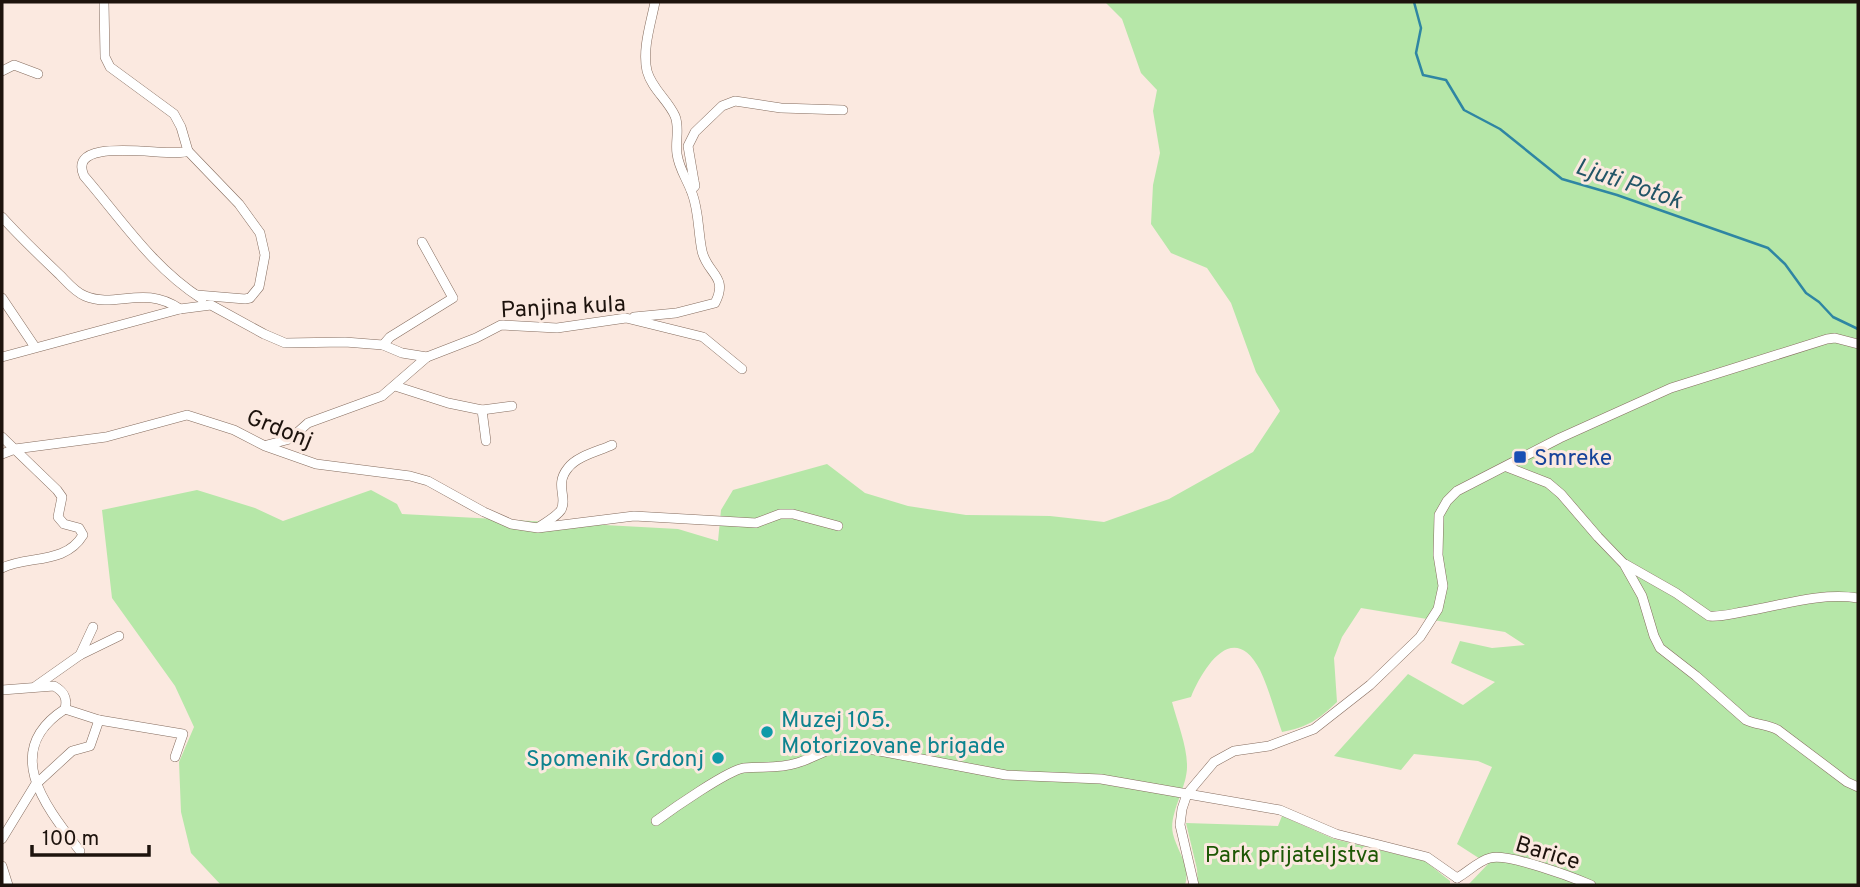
<svg xmlns="http://www.w3.org/2000/svg" width="1860" height="887" font-family="Overpass,sans-serif">
<rect width="100%" height="100%" fill="#fbe9e0"/>
<g fill="#b6e7a8">
<path d="M1105,2H1858V885H1468L1488,864L1457,844L1492,767L1478,761L1414,754L1401,770L1334,756L1408,674L1463,705L1495,682L1451,663L1460,641L1492,648L1525,645L1505,632L1361,608L1342,637L1334,658L1337,702C1318,720 1308,727 1282,732C1275,712 1269,689 1260,670C1233,619 1203,668 1191,697L1172,702C1177,721 1187,746 1187,765C1188,787 1168,814 1173,834C1177,851 1191,866 1185,885H221L191,853L181,812L179,762L194,727L175,686L112,598L102,510L197,490L255,508L283,521L371,490L397,504L402,514L678,529L718,541L721,510L733,490L827,464L865,493L908,506L966,515L1050,516L1104,522L1169,499L1253,452L1280,411L1256,372L1231,303L1207,268L1171,253L1151,224L1153,185L1160,153L1153,111L1157,90L1141,73L1122,19Z"/>
<polygon points="1282,816 1334,839 1425,861 1450,881 1450,885 1198,885 1197,869 1186,823 1278,826"/>
</g>
<g fill="none" stroke-linecap="round" stroke-linejoin="round">
<polyline stroke="#2f86a3" stroke-width="2.5" points="1414,2 1421,28 1416,53 1423,75 1446,80 1464,110 1500,129 1562,179 1617,195 1768,248 1785,264 1806,293 1819,302 1833,317 1858,329"/>
<g stroke="#856c5e" stroke-width="10">
<g id="minor">
<polyline points="104,2 105,57 110,67 174,114 181,127 188,151 239,204 260,233 265,255 259,287 250,298 245,299 197,295"/>
<polyline points="2,71 14,65 38,74"/>
<path d="M188,151C174,159 65,133 84,176C122,220 152,267 202,299"/>
<polyline points="691,190 695,186 694,181 688,146 695,132 722,106 735,101 781,108 843,110"/>
<path d="M2,217C20,237 40,256 60,275C67,282 75,292 85,296C116,309 143,284 180,309"/>
<polyline points="2,298 35,347"/>
<path d="M634,317L676,313L715,303C729,276 707,274 702,251C698,232 699,211 692,193C687,179 679,169 677,154C675,141 680,128 675,116C668,100 652,89 647,71C642,49 651,23 655,2"/>
<polyline points="383,345 390,337 453,298 422,242"/>
<polyline points="2,357 180,309 211,305 264,334 285,343 345,342 383,345 402,353 427,357 476,338 501,325 557,328 626,318 703,337 742,369"/>
<polyline points="395,386 448,403 482,410 486,441"/>
<polyline points="482,410 512,406"/>
<path d="M2,437L57,490L62,497L58,517L64,524L79,528L83,535C65,565 28,555 2,568"/>
<polyline points="267,445 290,439 308,423 382,396 427,357"/>
<polyline points="2,454 15,449 106,437 187,415 234,430 265,446 316,464 410,476 428,481 484,512 511,524 538,528 634,516 756,523 780,514 793,514 838,526"/>
<path d="M1507,467L1548,483L1561,494L1598,537L1624,564L1642,596L1654,636L1660,648L1696,676L1746,720C1756,725 1767,724 1778,730L1847,782L1858,787"/>
<path d="M539,527C546,522 556,517 561,510C568,497 554,485 568,468C577,456 599,451 612,445"/>
<path d="M1625,564L1676,593L1709,616C1720,617 1731,614 1742,612C1780,606 1819,592 1858,598"/>
<polyline points="80,655 93,627"/>
<polyline points="36,686 80,655 119,636"/>
<path d="M2,690L54,686C63,691 68,697 65,709"/>
<path d="M65,709C0,751 46,807 80,851"/>
<polyline points="65,709 99,720 183,734 175,757"/>
<path d="M656,821C671,810 728,770 744,768C762,766 779,769 797,763C817,757 831,745 853,746L1006,775L1101,779L1280,810L1336,834L1427,857L1457,878"/>
<polyline points="2,839 35,785 72,751 90,746 99,720"/>
<polyline points="2,866 8,885"/>
<path d="M1457,878C1468,872 1478,861 1490,858C1508,853 1572,877 1591,885"/>
<polyline points="1194,885 1180,825 1182,809 1187,794 1214,762 1234,751 1269,746 1314,729 1370,685 1420,637 1438,609 1443,586 1438,555 1439,515 1447,501 1457,491 1560,438 1671,388 1827,339 1835,338 1858,344"/>
</g>
</g>
<use href="#minor" stroke="#fff" stroke-width="9"/>
</g>
<rect fill="#1a4fb4" stroke="#fbe9e0" stroke-width="2.5" x="1513" y="450" width="14" height="14" rx="3.5"/>
<g fill="#0f9aa8" stroke="#fbe9e0" stroke-width="2.5">
<circle cx="767" cy="732" r="7"/>
<circle cx="718" cy="758" r="7"/>
</g>
<g text-anchor="middle" stroke-width="6" stroke-linejoin="round" paint-order="stroke">
<g font-size="23" fill="#1d130d" stroke="#fbe9e0">
<text transform="translate(563 306) rotate(-3)" y="8">Panjina kula</text>
<text transform="translate(280 428) rotate(22)" y="8">Grdonj</text>
<text transform="translate(1548 852) rotate(17)" y="8">Barice</text>
</g>
<g font-size="23" fill="#164399" stroke="#fbe9e0" text-anchor="start">
<text x="1534" y="465">Smreke</text>
</g>
<g font-size="23" fill="#0d838f" stroke="#fbe9e0" text-anchor="start">
<text x="781" y="727">Muzej 105.<tspan x="781" dy="26">Motorizovane brigade</tspan></text>
<text x="704" y="766" text-anchor="end">Spomenik Grdonj</text>
</g>
<g font-size="23" fill="#1d5704" stroke="#fbe9e0">
<text x="1292" y="862">Park prijateljstva</text>
</g>
<g font-size="24" font-style="italic" fill="#225567" stroke="#fbe9e0">
<text transform="translate(1629 183) rotate(19)" y="8">Ljuti Potok</text>
</g>
</g>
<rect width="1860" height="887" fill="none" stroke="#1d130d" stroke-width="7"/>
<path d="M32 845v10h117v-10" fill="none" stroke="#1d130d" stroke-width="3.5"/>
<text x="42" y="845" font-size="21" fill="#1d130d" stroke="#fbe9e0" stroke-width="5" paint-order="stroke">100 m</text>
</svg>
